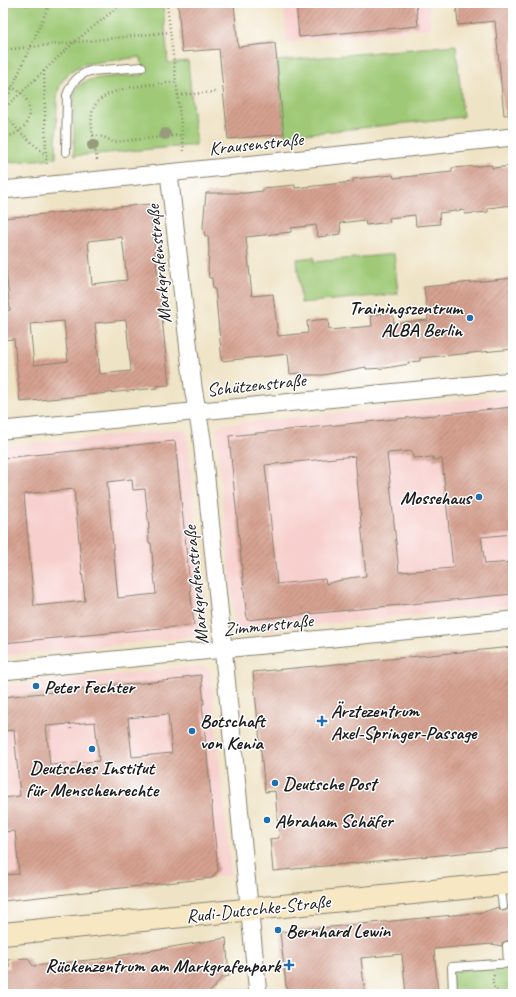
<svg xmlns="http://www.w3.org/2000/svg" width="516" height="997" font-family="Caveat,sans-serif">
<defs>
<pattern id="grass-tufts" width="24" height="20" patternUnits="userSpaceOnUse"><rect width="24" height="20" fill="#9fc976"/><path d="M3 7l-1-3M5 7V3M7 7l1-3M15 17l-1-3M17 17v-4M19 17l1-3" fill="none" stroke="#88ac66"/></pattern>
<pattern id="building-hatch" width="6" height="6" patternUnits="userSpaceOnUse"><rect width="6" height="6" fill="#d5a08f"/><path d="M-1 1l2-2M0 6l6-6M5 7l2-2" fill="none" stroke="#b6897b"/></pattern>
</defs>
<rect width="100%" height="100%" fill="#fff"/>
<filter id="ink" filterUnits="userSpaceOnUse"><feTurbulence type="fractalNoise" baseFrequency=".025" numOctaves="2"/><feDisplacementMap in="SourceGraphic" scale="8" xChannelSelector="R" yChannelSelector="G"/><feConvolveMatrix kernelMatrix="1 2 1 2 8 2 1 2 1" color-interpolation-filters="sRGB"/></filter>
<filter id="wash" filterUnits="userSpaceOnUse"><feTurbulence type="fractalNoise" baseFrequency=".012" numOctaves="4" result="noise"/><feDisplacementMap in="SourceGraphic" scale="16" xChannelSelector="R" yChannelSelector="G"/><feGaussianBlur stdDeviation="0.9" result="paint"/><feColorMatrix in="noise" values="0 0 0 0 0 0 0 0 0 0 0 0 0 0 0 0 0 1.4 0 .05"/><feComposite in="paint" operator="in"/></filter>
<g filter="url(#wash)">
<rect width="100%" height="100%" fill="#efe3c5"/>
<g fill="#f7d0ce">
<polygon points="283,3 428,3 431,28 287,42"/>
<polygon points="513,395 513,605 246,632 238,629 236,626 234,620 216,432 218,426 220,425"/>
<polygon points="179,429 183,429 187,433 206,623 205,628 202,634 194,637 3,656 3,446"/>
<polygon points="197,666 205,667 208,670 211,675 231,875 3,901 3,686"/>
</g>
<polygon fill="url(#grass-tufts)" stroke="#5e7249" points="513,966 513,994 447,994 447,971"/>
<g fill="#9fc976" stroke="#5e7249">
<path d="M3,3H163L168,63L188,61L196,145L74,156V95C76,91 77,87 81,84C90,76 129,76 143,75L141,57L84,64L74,69L67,75L60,84L57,97L56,158L3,163Z"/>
<polygon points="456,45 463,117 285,136 277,61"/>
<polygon points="394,254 398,294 301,303 297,259 314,257 314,262"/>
</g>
<g id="blocks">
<g fill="url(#building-hatch)" fill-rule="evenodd">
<polygon points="178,3 234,3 238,47 275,43 284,134 228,139 219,49 182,52"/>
<polygon points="296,3 416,3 418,26 299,37"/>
<polygon points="456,3 512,3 513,114 504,115 495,21 458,25"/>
<polygon points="492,165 492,168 513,166 513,205 488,208 488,212 465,214 464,210 439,213 440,224 416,226 415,215 389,218 390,222 366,225 365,220 340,223 341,234 318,237 316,225 291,228 291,232 246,237 252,296 273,294 278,336 308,333 307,321 328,319 329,330 372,326 371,315 392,312 394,323 428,320 424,287 513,278 513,349 420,358 420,361 408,362 409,364 386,368 366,369 366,367 323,375 302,375 301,373 290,374 288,354 222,361 215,289 213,289 212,278 209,278 208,269 209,250 208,236 205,236 203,227 206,193 246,193 263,191 263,188 295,185 295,188 353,182 353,179 393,175 394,178 452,172 452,168"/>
<path d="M150,204L169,385L157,386V388L20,402L14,339L3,340V311L10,310L3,239V218ZM122,237L127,280L92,284L88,241ZM126,320L131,371L100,374L95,323ZM64,321L68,361L34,365L30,324Z"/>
<path d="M513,407V534L481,537L485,564L513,562V594L247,620L229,436ZM412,451L413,458L433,457V460L442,459L453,568L399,572L387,453ZM355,456L366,576L349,578L326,584L325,579L277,584L265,465Z"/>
<path d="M175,441L194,625L3,643V458ZM132,479L133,490L145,489L149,529H148L149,543H151L156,594L118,598L107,482ZM74,489L85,601L34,606L24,494Z"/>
<polygon points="513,647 513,848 273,871 270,839 279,838 275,791 265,792 253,672"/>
<path d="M201,675L204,704H202L218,870L212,878L3,901V875L19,874L15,831L3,832V798L20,796L14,730L3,731V697L183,679V677ZM168,714L172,753L132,757L128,718ZM95,722L99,761L50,765L46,726Z"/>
<polygon points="508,906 513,906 513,944 510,941 506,941 502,943 502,946 492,944 434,949 438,994 406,994 402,954 361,958 365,994 287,994 280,932 484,912 498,907 499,910 503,911 507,910"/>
<polygon points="226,938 229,976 221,978 214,988 207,994 169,994 167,991 150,994 3,994 3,968 10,968 8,959 28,958 33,966 99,959"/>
</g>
</g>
</g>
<g filter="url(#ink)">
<use href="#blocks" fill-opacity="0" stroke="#868070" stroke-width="1"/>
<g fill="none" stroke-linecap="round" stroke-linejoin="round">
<g stroke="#868070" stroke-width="10">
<g id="service">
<path d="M66,152L67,95C71,84 79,74 90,71L142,67"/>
<polyline points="500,885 503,906"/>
<polyline points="507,946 508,963"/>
<polyline points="453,994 452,967 513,963"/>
</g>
</g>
<g stroke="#868070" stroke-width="19">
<g id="minor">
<polyline points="169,173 193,387 202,439 258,994"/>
<polyline points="3,190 513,137"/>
<polyline points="3,430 513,381"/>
<polyline points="3,671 513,620"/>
</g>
</g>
<g stroke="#868070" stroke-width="24">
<polyline id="secondary" points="3,934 513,883"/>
</g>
<g stroke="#868070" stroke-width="2.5" stroke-dasharray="1 3" stroke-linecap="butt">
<polyline points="167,3 184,151"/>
<polyline points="3,4 15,3"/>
<polyline points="3,50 170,32"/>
<polyline points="44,71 46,155"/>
<path d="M3,86C37,88 39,133 3,137"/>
<polyline points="178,95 215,92"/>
<polyline points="3,108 50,3"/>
<polyline points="3,110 73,43 123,3"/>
<polyline points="3,113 20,132 46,155 47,165"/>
<polyline points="93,135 104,137 113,142 182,135"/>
<path d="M97,160C95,146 90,127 92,114C95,85 154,85 176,82"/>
<polyline points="66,686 66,691"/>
<polyline points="70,724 71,729"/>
<path d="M494,975C491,983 494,989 500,994"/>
</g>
<use href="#service" stroke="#fff" stroke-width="8"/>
<use href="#minor" stroke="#fff" stroke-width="17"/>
<use href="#secondary" stroke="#f7e8c3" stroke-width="22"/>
</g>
<g fill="#989c7c">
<circle cx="165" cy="134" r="6"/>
<circle cx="93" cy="145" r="6"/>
</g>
</g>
<g fill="#1f6fb2" stroke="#fff" stroke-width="1.5">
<circle cx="470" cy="318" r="4"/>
<circle cx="479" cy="497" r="4"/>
<circle cx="36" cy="686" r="4"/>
<path d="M320 715h4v4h4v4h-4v4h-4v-4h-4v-4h4z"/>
<circle cx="192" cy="731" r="4"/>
<circle cx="92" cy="749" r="4"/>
<circle cx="275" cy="783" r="4"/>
<circle cx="267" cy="820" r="4"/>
<circle cx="278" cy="930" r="4"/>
<path d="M287 959h4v4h4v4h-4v4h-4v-4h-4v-4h4z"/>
</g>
<g text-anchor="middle" stroke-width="3" stroke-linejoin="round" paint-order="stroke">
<g font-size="19" fill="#1c1c1c" stroke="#fff">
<text transform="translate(256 143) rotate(-6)" y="7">Krausenstraße</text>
<text transform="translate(158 264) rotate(-96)" y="7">Markgrafenstraße</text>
<text transform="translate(256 384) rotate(-6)" y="7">Schützenstraße</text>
<text transform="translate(195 585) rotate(-96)" y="7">Markgrafenstraße</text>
<text transform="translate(268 624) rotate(-6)" y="7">Zimmerstraße</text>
<text transform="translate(258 908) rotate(-6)" y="7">Rudi-Dutschke-Straße</text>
</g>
<g font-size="19" font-weight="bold" fill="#1c1c1c" stroke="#fff" text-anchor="start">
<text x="462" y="314" text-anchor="end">Trainingszentrum<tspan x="462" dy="22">ALBA Berlin</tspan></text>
<text x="471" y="504" text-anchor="end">Mossehaus</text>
<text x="44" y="693">Peter Fechter</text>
<text x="331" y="717">Ärztezentrum<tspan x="331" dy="22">Axel-Springer-Passage</tspan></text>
<text x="200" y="727">Botschaft<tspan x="200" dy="22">von Kenia</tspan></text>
<text x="92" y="774" text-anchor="middle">Deutsches Institut<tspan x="92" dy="22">für Menschenrechte</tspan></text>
<text x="283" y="790">Deutsche Post</text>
<text x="275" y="827">Abraham Schäfer</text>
<text x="286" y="937">Bernhard Lewin</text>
<text x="280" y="972" text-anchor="end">Rückenzentrum am Markgrafenpark</text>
</g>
</g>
<rect width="516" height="997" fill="none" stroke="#fff" stroke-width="16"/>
</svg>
